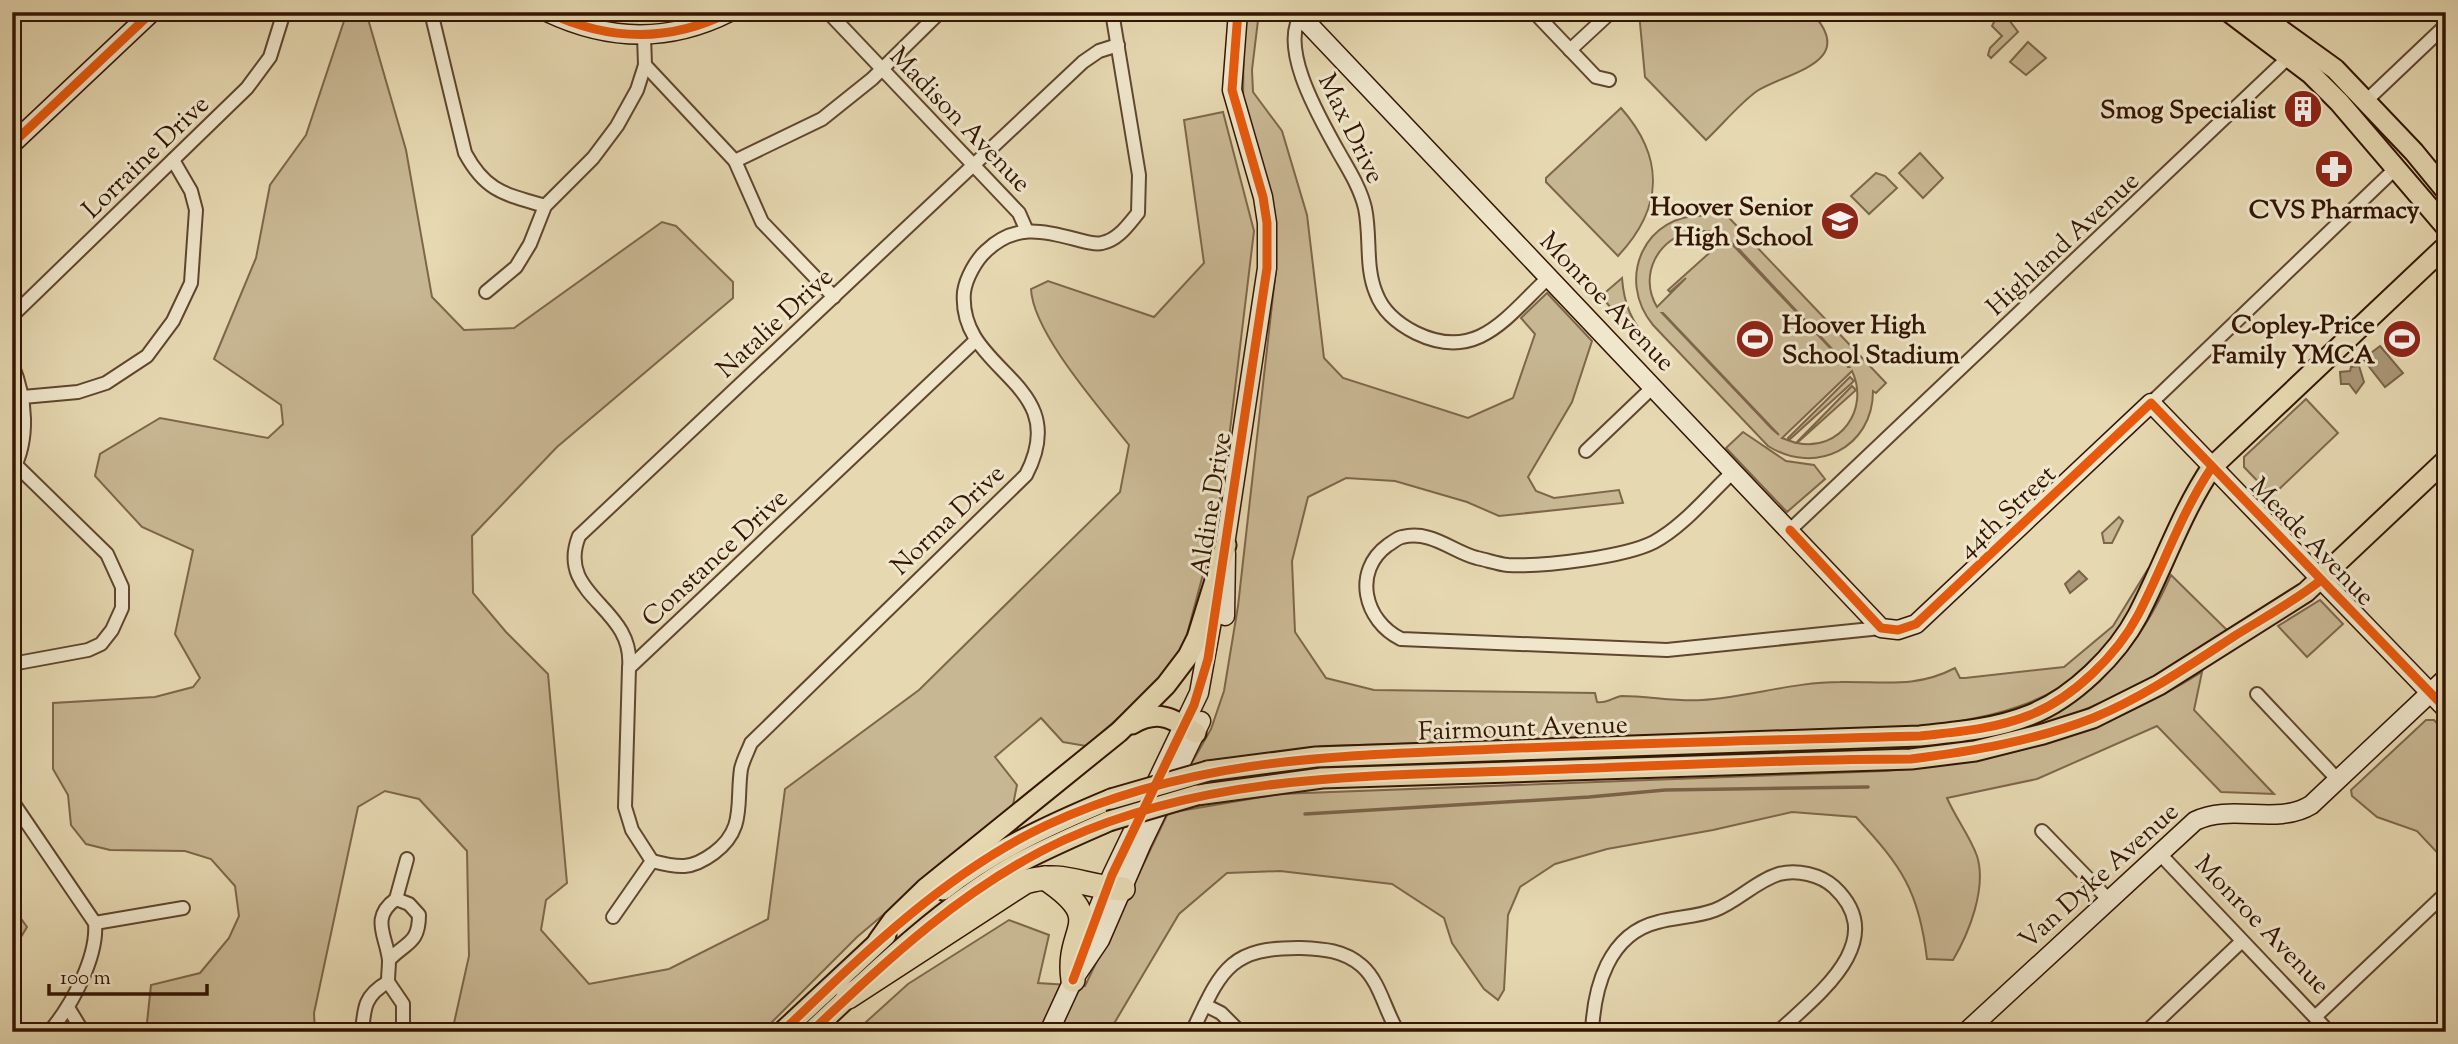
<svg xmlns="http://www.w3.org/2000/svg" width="2458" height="1044" font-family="'Sorts Mill Goudy',serif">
<rect width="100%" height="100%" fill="#e6d8b1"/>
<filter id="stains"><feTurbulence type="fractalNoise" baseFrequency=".00286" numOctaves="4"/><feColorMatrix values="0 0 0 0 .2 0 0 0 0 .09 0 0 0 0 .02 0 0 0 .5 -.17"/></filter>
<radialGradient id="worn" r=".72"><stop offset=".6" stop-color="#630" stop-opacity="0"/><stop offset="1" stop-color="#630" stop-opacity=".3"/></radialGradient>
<g fill="#c8b793" stroke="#7e664a" stroke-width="2" fill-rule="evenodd">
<path d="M347,12H366L406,150L432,297L464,330L514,328L662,222L676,226L733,282V298L557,447L472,536L473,593L506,632L548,674L567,883L546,900L541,930L589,984L669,969L768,919L785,789L919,690L1120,492L1129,445C1100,408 1033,333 1031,289L1048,281L1154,317L1204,263L1184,120L1223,112L1254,231L1227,455L1215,529L1185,642L1160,682L1086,746L1063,742L1041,718L995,757L1017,785L1013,805L857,937L762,1032H452L469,956L467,851L419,799L385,791L358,807L314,1013L315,1032H146L151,985L200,973L229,938L239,916L235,886L211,859L185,851L110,850L86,844L71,825L68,795L53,769V703L155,697L193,687L200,678L175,634L193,550L142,527L95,476L100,454L160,418L268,438L283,424L281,405L214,359L256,258L270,185L306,135Z"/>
<path d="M1244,12H1259L1252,70L1253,92L1282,131L1307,215L1324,358L1343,378L1468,418L1513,398L1535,334L1521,318L1547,293L1592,341L1572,402L1528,477L1536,491L1554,498L1619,490L1623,503L1499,516L1467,502L1395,481L1346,478L1308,497L1292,561L1295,632L1326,678L1374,690L1595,693L1597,702C1607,704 1613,697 1622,696C1649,696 1676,702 1702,700C1749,697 1793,682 1840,682C1881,681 1915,689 1955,668L1960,678H1965L2064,667L2113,626L2148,569L2152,570C2091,693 2042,710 1911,729L1323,746L1190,766L1211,729L1224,691L1238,606L1276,269L1272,207L1243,104Z"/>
<path d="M1639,12H1811C1860,63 1787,72 1757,91C1739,104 1722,125 1706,140L1645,77Z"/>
<polygon points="2003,12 2018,32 1991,58 1988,55 1990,48 2002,36 1992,26 1995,20 1991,13"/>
<polygon points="2028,42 2046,58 2026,75 2010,62"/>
<path d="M1621,108C1665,158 1663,208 1618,256L1546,182V178Z"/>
<polygon points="1920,153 1943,178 1923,198 1899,173"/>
<polygon points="1876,173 1885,176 1897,188 1869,214 1851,196"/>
<path d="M1715,203L1886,383L1876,393L1873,391C1873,448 1815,476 1768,446L1653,325C1615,279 1645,212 1706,216L1704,213ZM1693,231H1709L1726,238L1668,290L1670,292L1686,278L1657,307C1638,275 1658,238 1693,231ZM1729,241L1736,246L1849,367H1848ZM1662,313H1663L1779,435L1772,429ZM1852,371C1870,409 1840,452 1797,443L1856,390L1852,386L1796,443L1782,438Z"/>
<path d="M1622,278C1624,305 1632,323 1650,342L1646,345L1636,338L1601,296Z"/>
<polygon points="1850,377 1854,381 1789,440 1788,438"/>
<polygon points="2306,399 2338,433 2272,496 2244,467 2244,457"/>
<polygon points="1743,432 1786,461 1814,465 1825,479 1787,512 1726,448"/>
<polygon points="2119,517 2123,521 2112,543 2104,543 2102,533"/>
<path d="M2171,575L2229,632C2166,673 2101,706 2030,731L2028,726C2100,692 2139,648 2171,575Z"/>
<polygon points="2320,600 2343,624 2307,657 2278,626"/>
<path d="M2202,672L2194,710L2274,794L2221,792L2157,726L2037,779L1947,798C1955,817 1970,836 1977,856C1987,888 1969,933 1953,960L1927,959C1919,891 1902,867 1856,817L1792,812L1713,830L1607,849L1555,864L1520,887L1508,915L1504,990L1498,1000L1484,989L1452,943L1444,918L1392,884L1280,871L1227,873L1179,914L1109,1032H855L908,984L1009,920L1049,935L1038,983L1085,986L1168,813L1279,794L1885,771C2005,762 2099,736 2202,672Z"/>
<polygon points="2426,720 2434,720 2446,733 2446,862 2417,831 2377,817 2352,796 2351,790"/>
<polygon points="12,906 27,927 12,952"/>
</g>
<g fill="#a99676" stroke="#7a6248" stroke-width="2">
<polygon points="2380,346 2403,373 2385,387 2363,359"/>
<polygon points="2359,366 2364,382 2356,393 2349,384 2341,384 2340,372 2350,371 2351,367"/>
<polygon points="2079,571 2087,579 2070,593 2065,584"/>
</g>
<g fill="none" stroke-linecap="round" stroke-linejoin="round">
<polyline stroke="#7a6248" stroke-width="3.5" points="1305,814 1589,797 1665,790 1868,787"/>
<g stroke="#60462e" stroke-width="16">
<g id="street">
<path d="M431,12L465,153C486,192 505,194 545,206"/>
<polyline points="828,12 1019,213 1026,229"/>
<polyline points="1534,12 1596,77 1609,80"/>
<path d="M1303,13C1276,45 1321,120 1338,151C1348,169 1360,187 1365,208C1371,236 1365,267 1376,293C1383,312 1398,324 1416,333C1478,363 1507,316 1549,277"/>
<polyline points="644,36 645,65 735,161 762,222 834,297"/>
<polyline points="1570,50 1611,12"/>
<polyline points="2367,100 2446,25"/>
<polyline points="735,161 822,119 872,79 940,12"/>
<polyline points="486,292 516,267 530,244 545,206 593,158 617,126 637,90 645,65"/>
<polyline points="12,316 247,88 270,57 284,12"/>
<path d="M12,364C26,398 30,439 12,472"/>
<polyline points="23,397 78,392 106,383 147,356 173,321 191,283 196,210 191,191 173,160"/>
<polyline points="2151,403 2397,167"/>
<polyline points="1586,451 1653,387"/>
<path d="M1734,471C1709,494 1684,526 1654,542C1625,557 1542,567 1508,565C1498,564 1487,560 1477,558C1451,551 1432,530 1402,537C1397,538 1393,542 1388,545C1352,571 1364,621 1401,639L1667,650L1881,628"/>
<polyline points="1790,530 2292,54"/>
<polyline points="12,664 88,650 101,644 112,630 122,608 122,587 107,554 16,465"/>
<path d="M629,668C635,606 555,597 579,536L1083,62L1099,51L1118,45"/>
<polyline points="2257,694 2337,779"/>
<path d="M12,801L95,923C98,957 71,1007 49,1032"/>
<polyline points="2042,831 2107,898"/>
<polyline points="2159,853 2329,1032"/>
<path d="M652,861C679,868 691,870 714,853C746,829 736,804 741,769C743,760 748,751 751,743L1026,475C1075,381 957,373 964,292C966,278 976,260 986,251C1014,224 1042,230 1075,239C1083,241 1094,245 1102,243C1118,240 1128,225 1138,213L1139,175L1112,12"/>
<polyline points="652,861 632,830 625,807 629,668 975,341"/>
<polyline points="396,899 407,859"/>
<polyline points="613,917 652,861"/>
<polyline points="95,923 183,908"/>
<path d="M388,982C388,975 389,967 389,960C386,935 370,918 396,899L409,904L419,915C419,944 406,942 389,960"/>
<polyline points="1205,1005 1221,1013 1240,1032"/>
<polyline points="69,1009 83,1032"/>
<polyline points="2315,1017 2446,893"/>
<path d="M362,1032C364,1007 365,995 388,982L403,1004V1032"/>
<path d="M1192,1032C1221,971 1228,947 1301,948C1323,949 1344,950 1362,966C1380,982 1385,1011 1398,1032"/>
<path d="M1592,1032C1594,988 1608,934 1658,922C1676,917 1697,917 1715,910C1738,901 1756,881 1779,874C1797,869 1821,875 1834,887C1892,941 1816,996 1778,1032"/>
<polyline points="2146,1032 2242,941"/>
</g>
</g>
<g stroke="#331502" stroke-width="21">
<g id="secondary">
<path d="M547,12C608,41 669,43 730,12"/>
<polyline points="1297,12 1881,628 1898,630 1916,624 2151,403 2446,709"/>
<polyline points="12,144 152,12"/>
<polyline points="1223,558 1267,268 1267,223 1263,197 1232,90 1238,12"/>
<polyline points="1225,616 1226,553"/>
<polyline points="1083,946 1112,875 1199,693 1216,599"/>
<polyline points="1049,1032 1073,980 1100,940 1142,843 1201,721"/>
<path d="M1966,1032L2195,821C2232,803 2276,826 2311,805L2446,678"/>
</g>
</g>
<g stroke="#331502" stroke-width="23">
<g id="primary">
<polyline points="2229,12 2311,74 2339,102 2446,227"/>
<polyline points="2256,12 2335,69 2414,152 2446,191"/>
<path d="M1132,724C1158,709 1172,718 1196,733"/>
<path d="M1208,771L1316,757L1920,736C1957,732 1995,729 2030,715C2073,698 2117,655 2138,615C2164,565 2181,513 2212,467L2446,246"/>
<polyline points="1197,795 1322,778 1911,759 1975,751 2043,734 2093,718 2159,685 2306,592 2446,460"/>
<path d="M943,890C994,850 1051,824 1111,799"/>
<polyline points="878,941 893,920 925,889 1119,732 1166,685 1188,656 1197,638 1226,545"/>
<polyline points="782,1032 886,935"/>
<path d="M811,1032C874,973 938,910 1013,866C1044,849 1077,835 1109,821"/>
</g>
</g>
<g stroke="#331502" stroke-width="26">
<g id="highway">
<path d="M1045,878C1110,922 1065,926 1073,980"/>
<path d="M848,997L1025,882C1062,870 1086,888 1123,889"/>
</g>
</g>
<use href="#street" stroke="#efe6cc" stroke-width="12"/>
<use href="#secondary" stroke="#efe6cc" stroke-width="18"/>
<use href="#primary" stroke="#e6d8b1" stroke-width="19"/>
<use href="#highway" stroke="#e6d8b1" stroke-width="23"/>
<g stroke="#331502" stroke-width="23" stroke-linecap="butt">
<g id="primary-bridge">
<polyline points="1111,799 1208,771"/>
<polyline points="1109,821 1197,795"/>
</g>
</g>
<use href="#primary-bridge" stroke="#e6d8b1" stroke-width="19"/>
<g stroke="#efe6cc" stroke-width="13">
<g id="cycleway">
<path d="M547,12C608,41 669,43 730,12"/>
<polyline points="12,144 152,12"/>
<polyline points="1790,530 1881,628 1898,630 1916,624 2151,403 2446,709"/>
<polyline points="1073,980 1112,875 1194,705 1208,659 1267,268 1267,223 1263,197 1232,90 1238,12"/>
<path d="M782,1032C862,955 945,873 1047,825C1194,757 1338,756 1497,749C1638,743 1779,740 1920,736C1957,732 1995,729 2030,715C2073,698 2117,655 2138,615C2164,565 2181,513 2212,467"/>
<path d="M811,1032C888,959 966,885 1064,840C1213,772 1378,776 1539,770C1663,766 1787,759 1911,759C1973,751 2034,741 2093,718C2144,697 2190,665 2236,635C2265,617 2295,601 2321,580"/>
</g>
</g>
<use href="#cycleway" stroke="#e8590c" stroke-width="9"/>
</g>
<defs>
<g id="building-disc" transform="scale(2.0125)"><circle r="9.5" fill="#8f2418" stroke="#efe6cc"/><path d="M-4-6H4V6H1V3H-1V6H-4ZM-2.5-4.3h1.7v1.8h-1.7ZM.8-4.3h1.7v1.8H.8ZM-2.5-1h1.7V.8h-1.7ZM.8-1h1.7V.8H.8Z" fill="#fff"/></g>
<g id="pharmacy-disc" transform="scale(2.0125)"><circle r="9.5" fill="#8f2418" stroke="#efe6cc"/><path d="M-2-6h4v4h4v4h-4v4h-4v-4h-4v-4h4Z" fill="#fff"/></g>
<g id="school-disc" transform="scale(2.0125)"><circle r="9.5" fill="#8f2418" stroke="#efe6cc"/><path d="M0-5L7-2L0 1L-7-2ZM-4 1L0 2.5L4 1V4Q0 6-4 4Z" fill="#fff"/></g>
<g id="stadium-disc" transform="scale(2.0125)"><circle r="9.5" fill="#8f2418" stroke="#efe6cc"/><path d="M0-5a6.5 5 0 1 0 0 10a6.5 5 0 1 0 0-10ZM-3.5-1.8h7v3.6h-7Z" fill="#fff"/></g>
</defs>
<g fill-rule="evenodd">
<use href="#building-disc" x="2303" y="109"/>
<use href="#pharmacy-disc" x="2334" y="169"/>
<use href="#school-disc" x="1840" y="221"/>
<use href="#stadium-disc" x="1755" y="339"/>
<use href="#stadium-disc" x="2402" y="339"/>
</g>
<g text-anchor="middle" stroke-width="6" stroke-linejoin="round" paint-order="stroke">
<g font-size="26" font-weight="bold" fill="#331502" stroke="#efe6cc" text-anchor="end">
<text x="2276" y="118">Smog Specialist</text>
<text x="1813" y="215">Hoover Senior<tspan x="1813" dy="30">High School</tspan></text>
<text x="2334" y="218" text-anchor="middle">CVS Pharmacy</text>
<text x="1782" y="333" text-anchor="start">Hoover High<tspan x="1782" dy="30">School Stadium</tspan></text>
<text x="2375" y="333">Copley-Price<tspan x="2375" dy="30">Family YMCA</tspan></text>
</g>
<g font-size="26" fill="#331502" stroke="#efe6cc">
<text transform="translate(961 119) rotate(46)" y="9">Madison Avenue</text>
<text transform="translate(1352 128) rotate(64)" y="9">Max Drive</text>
<text transform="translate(145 156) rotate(-44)" y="9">Lorraine Drive</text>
<text transform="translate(2062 243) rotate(-43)" y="9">Highland Avenue</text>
<text transform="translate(1608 301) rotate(46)" y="9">Monroe Avenue</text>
<text transform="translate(774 322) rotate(-43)" y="9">Natalie Drive</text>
<text transform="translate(1210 504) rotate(-81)" y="9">Aldine Drive</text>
<text transform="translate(2006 511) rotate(-43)" y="9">44th Street</text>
<text transform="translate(947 519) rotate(-44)" y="9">Norma Drive</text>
<text transform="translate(2313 541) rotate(46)" y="9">Meade Avenue</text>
<text transform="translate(714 557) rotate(-43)" y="9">Constance Drive</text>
<text transform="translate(1523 727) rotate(-2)" y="9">Fairmount Avenue</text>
<text transform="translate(2098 875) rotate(-42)" y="9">Van Dyke Avenue</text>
<text transform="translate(2263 924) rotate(46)" y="9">Monroe Avenue</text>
</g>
</g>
<rect width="2458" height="1044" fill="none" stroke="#e6d8b1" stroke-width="42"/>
<rect x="14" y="14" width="2430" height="1016" fill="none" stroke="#331502" stroke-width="3.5"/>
<rect x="21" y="21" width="2416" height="1002" fill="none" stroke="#331502" stroke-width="2"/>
<path d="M49 984v10h158v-10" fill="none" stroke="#331502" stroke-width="3.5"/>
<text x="60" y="984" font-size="21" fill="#331502" stroke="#efe6cc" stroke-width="5" paint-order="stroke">100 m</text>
<rect width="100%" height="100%" filter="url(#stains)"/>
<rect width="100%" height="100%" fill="url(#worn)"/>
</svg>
